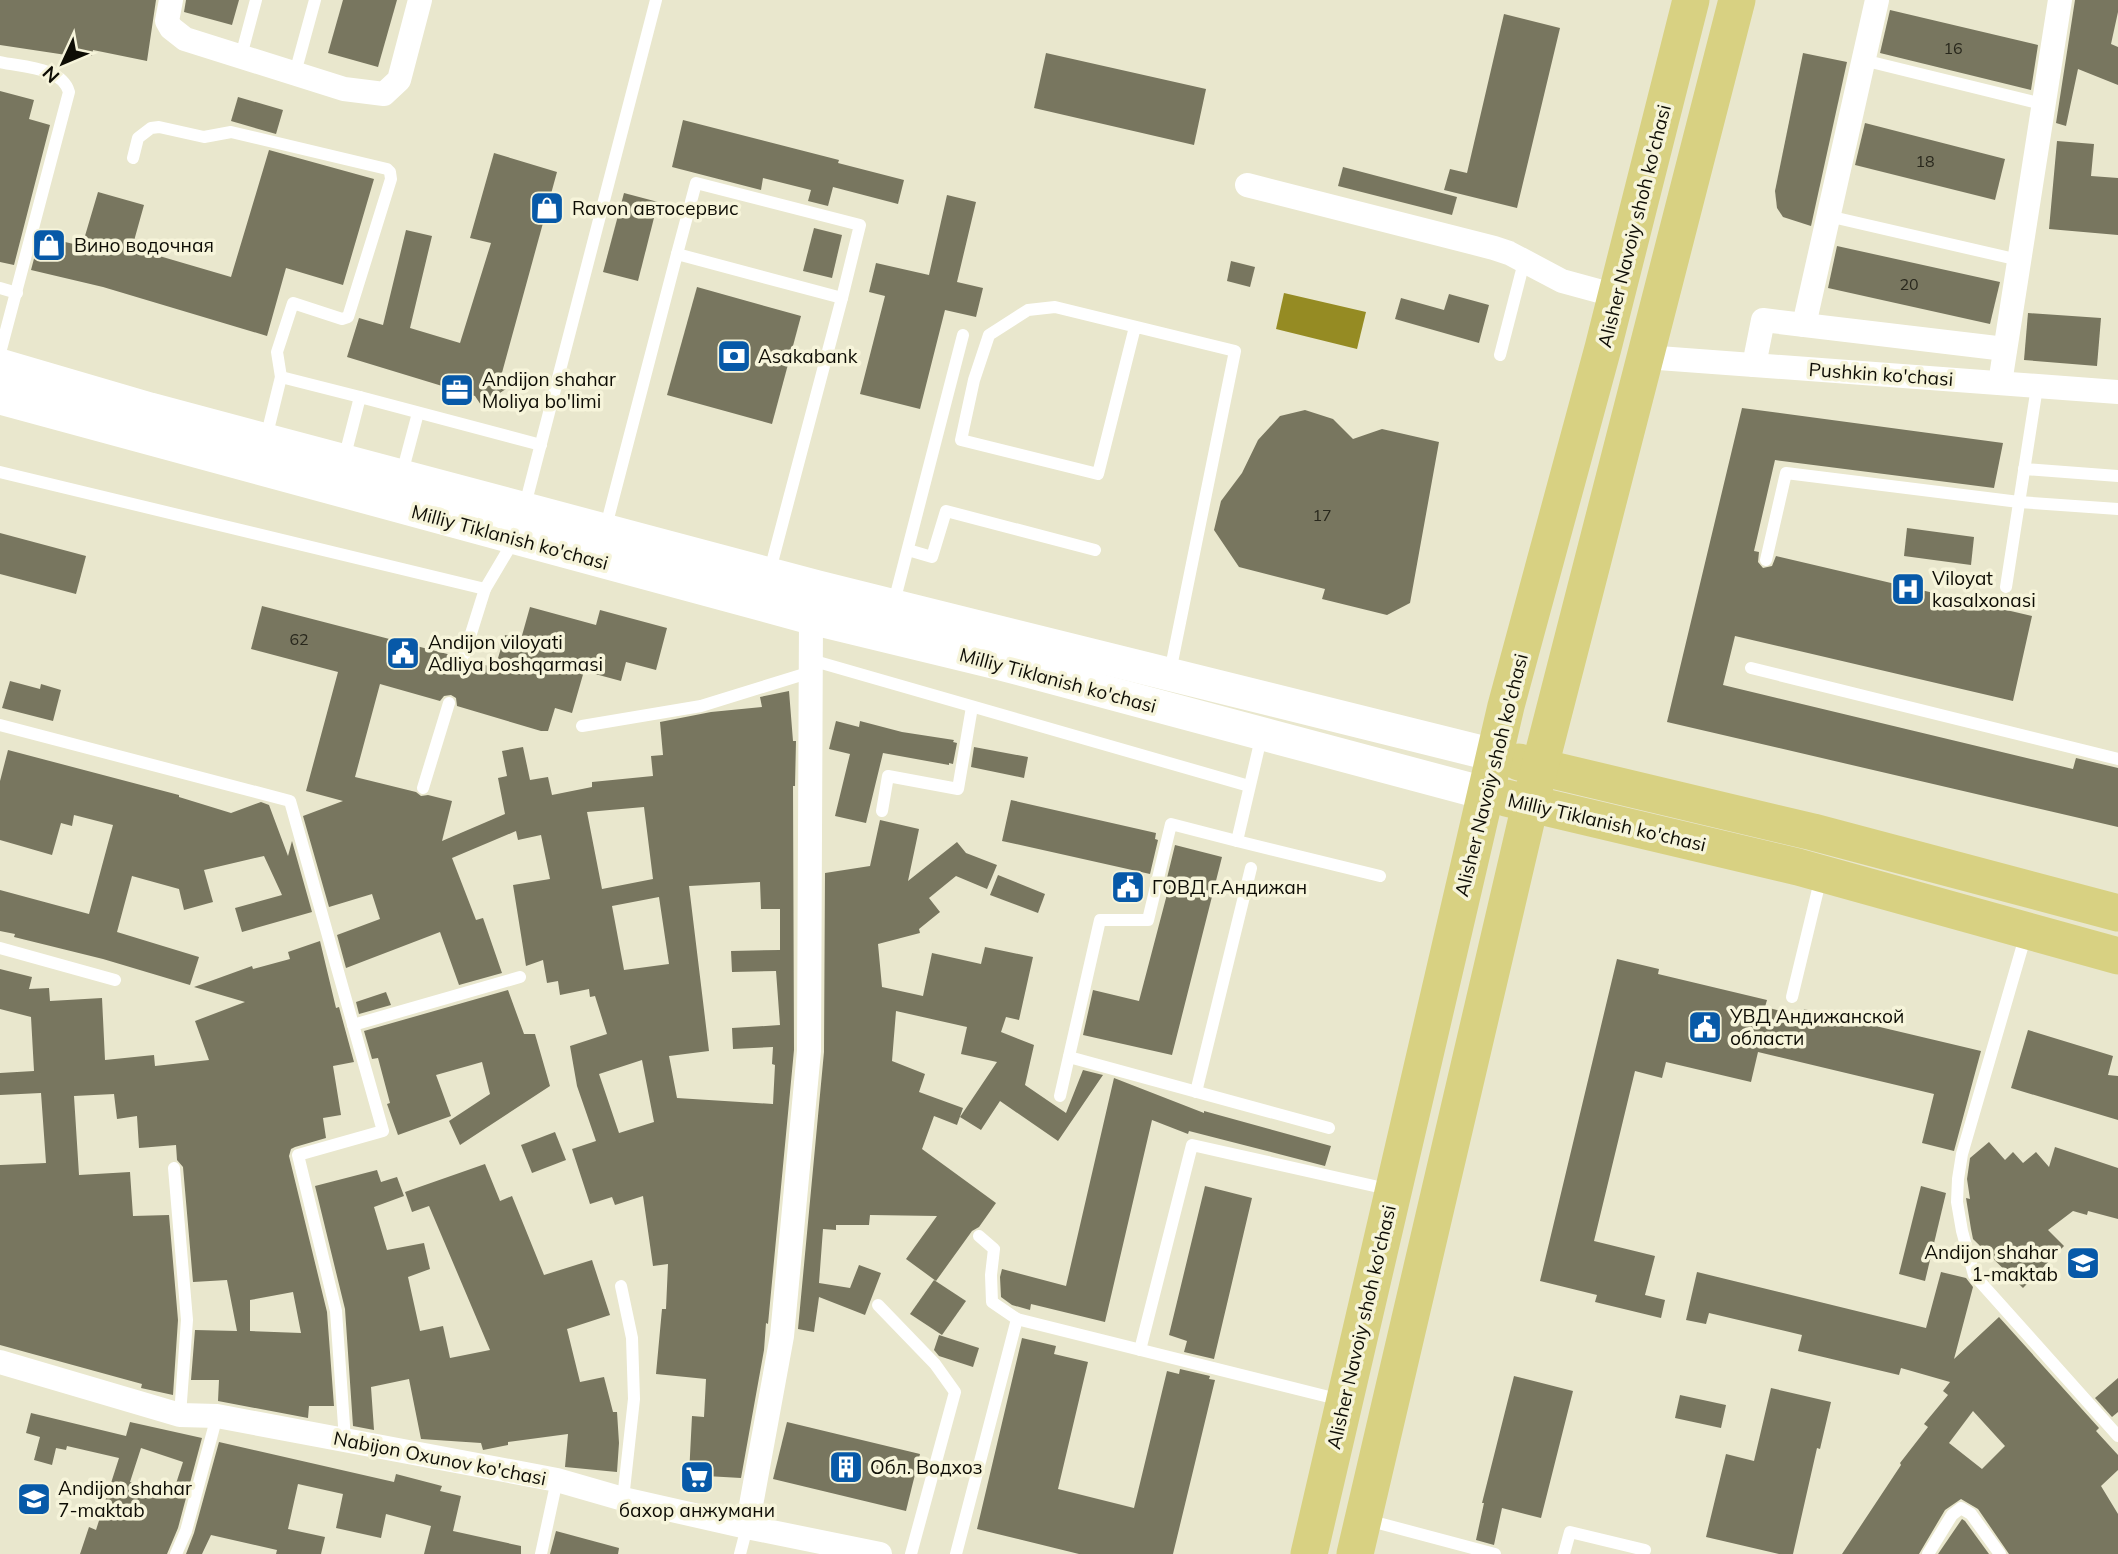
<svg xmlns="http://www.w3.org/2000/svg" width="2118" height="1554" font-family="Mulish,sans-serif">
<rect width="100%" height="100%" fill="#e9e7cd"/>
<polygon fill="#958b23" points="1284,293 1366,312 1357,349 1276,329"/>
<g fill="#78765f" fill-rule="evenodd">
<polygon points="0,0 156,0 147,61 93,50 92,56 74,53 73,56 0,45"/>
<polygon points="186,0 239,0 232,25 184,12"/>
<polygon points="343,0 397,0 378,67 328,53"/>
<polygon points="2075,0 2118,0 2118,12 2111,44 2118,47 2118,85 2078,69 2066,126 2056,123"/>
<polygon points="1890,10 2038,45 2031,90 1880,53"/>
<polygon points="1504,14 1560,28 1517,208 1444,190 1450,169 1467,173"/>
<polygon points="1046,53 1206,89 1194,145 1034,108"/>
<polygon points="1803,53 1847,62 1811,226 1783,217 1777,208 1775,191"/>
<polygon points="0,91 34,100 29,119 50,125 14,265 0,262"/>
<polygon points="238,97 283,110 276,134 231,121"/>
<polygon points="683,120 839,160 838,163 904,180 898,204 833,187 828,206 808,201 811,190 763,178 761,190 672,167"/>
<polygon points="1865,123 2005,159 1995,200 1855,165"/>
<polygon points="2057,141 2094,144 2091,176 2118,178 2118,235 2049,229"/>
<polygon points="269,150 374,179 343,285 286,268 267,336 103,287 31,270 40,236 82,246 98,192 144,205 132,248 231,277"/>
<polygon points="494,153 557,172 500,380 506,389 481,405 475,396 347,357 359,318 383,325 406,230 432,236 410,328 460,343 491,243 470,238"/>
<polygon points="1343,167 1457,197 1452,215 1338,186"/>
<polygon points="624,193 658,202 638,281 603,272"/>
<polygon points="947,195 976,202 957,282 983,288 976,317 945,310 920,409 860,394 885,296 869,292 876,263 929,275"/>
<polygon points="814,228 842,235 832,278 803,271"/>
<polygon points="1837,246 2000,282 1990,324 1828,288"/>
<polygon points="1231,261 1255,267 1250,287 1227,281"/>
<polygon points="697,287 801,316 772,424 667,395"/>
<polygon points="1449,294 1489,305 1479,343 1395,319 1401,298 1444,310"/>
<polygon points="2028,313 2101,318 2097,366 2024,360"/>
<polygon points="1742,408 2003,443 1994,488 1775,460 1754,551 1759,552 1758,562 1763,568 1772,566 1776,556 2032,616 2013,701 1735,636 1723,685 2073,769 2076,758 2118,768 2118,827 1667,722"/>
<polygon points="1305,410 1333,419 1353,439 1382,429 1439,442 1410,603 1387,615 1322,599 1325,589 1239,567 1214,530 1221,501 1242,473 1258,440 1280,416"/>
<polygon points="1907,528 1974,537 1971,565 1904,556"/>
<polygon points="0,533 86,556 76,594 0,574"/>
<path d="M262,606L455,656L456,664L461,667L468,666L472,661L495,668L505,635L521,639L530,607L596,625L600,610L667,628L656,670L626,662L621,681L584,671L572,713L555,708L548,731H541L457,706L456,698L451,695L444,696L440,701L380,684L355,777L416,792L421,796L428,795L452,801L442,841L505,814L498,778L507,776L502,751L523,747L530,780L548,777L552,795L592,787V782L653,776L651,756L663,755L660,722L711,712L762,707L760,697L789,691L793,741H796L795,786H793L794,1050L768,1324L766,1323L764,1350L741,1478L689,1475L692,1416L704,1417L706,1379L656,1374L662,1309H666L668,1264L653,1266L643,1196L615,1205L612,1197L590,1204L572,1149L596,1141L577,1086L570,1046L607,1034L595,996L590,997L589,989L560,995L558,981L547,983L543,960L526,966L513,885L550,879L541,835L518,840L516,831L452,858L476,920L483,918L502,973L459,985L440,932L346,968L337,935L380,919L372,894L329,907L303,816L343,801L306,791L338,672L251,649ZM644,807L653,879L602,889L587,812ZM760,882L761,909H780V950L731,951L732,972L776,971L780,1025L732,1028L733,1049L773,1047L772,1064L775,1065L773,1104L677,1098L669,1056L709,1051L689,886ZM659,897L669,964L624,970L612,906ZM642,1060L654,1122L619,1133L599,1074Z"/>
<polygon points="10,681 40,689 41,684 61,690 53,721 2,708"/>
<polygon points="836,721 859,727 860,721 902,732 954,740 953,742 957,743 953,764 949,763 949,765 883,753 866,823 835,816 850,754 829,749"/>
<polygon points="974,747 1028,757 1024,778 971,767"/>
<polygon points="8,750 179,795 179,797 231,813 261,802 269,805 288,856 292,841 312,912 242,932 235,908 282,895 264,856 204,870 213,902 184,910 179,889 132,876 117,932 199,957 190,985 103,959 14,937 15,934 0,931 0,890 89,914 113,825 74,815 72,826 61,823 52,855 0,840 0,781"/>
<polygon points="1011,800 1156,833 1155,839 1158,840 1150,874 1002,841"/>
<polygon points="880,820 919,829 908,881 957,842 966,853 997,865 987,889 956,876 929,898 940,912 919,929 920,933 878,944 882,987 923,996 932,953 981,964 985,947 1033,957 1019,1020 1006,1017 1001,1032 1034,1045 1025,1085 1066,1113 1083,1070 1103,1075 1058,1141 1000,1101 981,1130 960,1117 997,1062 961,1054 967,1027 896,1011 892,1061 925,1074 919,1092 963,1108 957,1125 934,1116 922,1149 996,1203 979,1227 972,1231 936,1281 906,1259 937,1216 870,1215 869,1225 836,1225 836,1230 823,1229 819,1283 850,1288 859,1265 881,1273 865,1315 819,1297 814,1332 798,1329 824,1052 825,873 870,866"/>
<polygon points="1175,845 1222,857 1172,1055 1083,1035 1093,990 1139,1001 1171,879 1167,878"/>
<polygon points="998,875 1045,894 1038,913 990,895"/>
<path d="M320,941L336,1008L339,1007L354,1062L333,1066L341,1115L323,1118L326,1138L295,1147L291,1149L289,1156L327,1312L334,1406H309L308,1418L218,1401L219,1380H191L195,1330L237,1331L227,1280L193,1282L183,1167L177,1160L176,1145L139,1148L137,1116L117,1119L114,1094L74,1096L79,1175L130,1172L133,1216L169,1215L178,1320L173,1395L141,1388L142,1384L0,1345V1165L46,1163L41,1093L0,1095V1073L34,1071L31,1017L0,1009V969L32,977L29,989L49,988L50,1001L102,998L105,1060L154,1055L155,1066L209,1060L195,1021L245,1002L194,987L252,966L253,969L290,959L288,952ZM293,1292L301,1333L250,1331V1300Z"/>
<polygon points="1617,959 1659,969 1658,974 1767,1000 1765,1007 1802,1016 1804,1009 1981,1051 1954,1151 1922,1143 1934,1094 1758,1052 1751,1082 1666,1062 1662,1078 1635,1071 1594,1241 1655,1256 1645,1295 1665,1300 1661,1318 1595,1302 1597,1295 1540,1281"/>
<polygon points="508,990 524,1034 535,1034 550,1086 460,1145 449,1121 490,1094 482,1062 436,1075 451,1116 398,1135 387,1104 390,1103 378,1058 372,1059 364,1031"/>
<polygon points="386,992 391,1005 359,1014 356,1002"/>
<polygon points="2028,1030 2113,1056 2108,1075 2118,1076 2118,1120 2011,1088"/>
<polygon points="1114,1078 1204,1113 1204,1111 1331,1146 1325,1166 1189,1131 1188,1134 1152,1120 1105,1322 1031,1304 1030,1310 1012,1305 1001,1297 1000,1277 1002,1269 1066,1286"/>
<polygon points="555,1132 566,1160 532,1173 521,1145"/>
<polygon points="1989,1142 2005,1160 2013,1152 2023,1163 2036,1152 2049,1167 2055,1147 2118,1168 2118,1219 2088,1211 2087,1215 2073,1211 2048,1230 2064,1246 2023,1288 1973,1239 1971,1229 1966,1198 1970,1199 1967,1179 1970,1158"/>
<polygon points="485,1164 500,1201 512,1196 544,1275 592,1260 610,1315 567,1329 580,1382 604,1377 613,1412 617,1412 619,1443 617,1472 565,1467 568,1434 508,1442 508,1445 483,1450 481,1443 421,1439 409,1379 371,1387 374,1430 353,1426 345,1309 315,1186 377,1170 381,1182 397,1177 404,1196 374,1207 387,1250 424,1243 430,1269 408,1277 420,1331 443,1326 450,1358 490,1350 429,1206 412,1212 405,1192"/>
<polygon points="1205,1186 1252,1198 1214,1359 1184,1352 1187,1341 1169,1335"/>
<polygon points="1921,1186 1946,1193 1925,1281 1899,1274"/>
<path d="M1697,1272L1926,1328L1941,1272L1966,1278L1973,1287L1954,1359L1999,1317L2099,1428L2096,1431L2118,1455V1470L2101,1486L2118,1514V1554H2009L1978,1509L1961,1499L1945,1510L1919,1554H1842L1901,1465L1900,1463L1928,1427L1924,1424L1948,1395L1943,1391L1950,1382L1901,1368L1899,1375L1798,1351L1802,1335L1709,1313L1706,1324L1686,1320ZM1973,1411L2005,1446L1982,1469L1949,1443Z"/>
<polygon points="934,1280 966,1301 942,1335 910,1314"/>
<polygon points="939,1335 979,1348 973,1367 939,1356 934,1350"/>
<polygon points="1022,1338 1056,1346 1054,1354 1088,1362 1058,1489 1134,1508 1167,1371 1179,1374 1180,1369 1210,1376 1209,1379 1215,1380 1173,1554 1079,1554 977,1529"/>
<polygon points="1514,1376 1573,1391 1541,1518 1502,1508 1494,1545 1476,1540 1484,1503 1482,1503"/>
<polygon points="2118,1378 2118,1412 2112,1417 2095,1398"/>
<polygon points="1771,1388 1831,1402 1820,1449 1817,1448 1793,1554 1779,1554 1706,1537 1726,1454 1754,1461"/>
<polygon points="1680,1395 1726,1405 1721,1428 1675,1418"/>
<path d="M31,1413L126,1436L130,1422L202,1438L178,1528L167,1554H80L89,1527L96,1530L119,1458L67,1446L66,1450L56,1448L52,1465L34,1460L40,1437L26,1433ZM141,1448L183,1462L172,1496L130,1482Z"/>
<polygon points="787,1422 920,1454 906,1511 773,1479"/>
<polygon points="219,1442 394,1482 396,1474 442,1486 440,1491 461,1496 453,1531 521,1546 521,1554 424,1554 431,1526 386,1514 381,1538 336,1528 343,1494 298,1484 288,1529 325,1537 321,1554 276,1554 277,1550 211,1535 202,1554 186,1554 194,1533"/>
<polygon points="1962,1519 1965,1521 1989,1554 1938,1554"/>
<polygon points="556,1531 619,1548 618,1554 550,1554"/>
</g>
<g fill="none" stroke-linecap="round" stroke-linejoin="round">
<g stroke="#fff" stroke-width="12">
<polyline points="241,56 256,0"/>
<polyline points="1863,60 2042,104"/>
<path d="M0,62C22,67 62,67 69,92L0,353"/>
<polyline points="295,73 315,0"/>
<polyline points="133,158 138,138 151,128 159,127 204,137 231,132 387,169 390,172 391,179 348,317 342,319 293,303 277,352 281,377 360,397"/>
<polyline points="1828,216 2019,260"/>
<polyline points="677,254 696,183 860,225 842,298"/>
<polyline points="0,288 17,293"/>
<polyline points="1135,327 1098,474 961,440 974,380 989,335 1028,310 1055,307 1235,351 1170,672"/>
<polyline points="1500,355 1524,262"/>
<polyline points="266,438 281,377"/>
<polyline points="344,459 360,397 541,445"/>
<polyline points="2024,469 2118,476"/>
<polyline points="0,472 485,589 514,540"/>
<polyline points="402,473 418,413"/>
<polyline points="524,509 656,0"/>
<polyline points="605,530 677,254 842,298 769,574"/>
<polyline points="908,550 932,557 946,511 1095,550"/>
<polyline points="1766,560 1786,473 2019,502 2118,509"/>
<polyline points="2006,587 2037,387"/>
<polyline points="893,606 963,335"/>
<polyline points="463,659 485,589"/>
<polyline points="811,660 1249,786"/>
<polyline points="1751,668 2118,759"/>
<polyline points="0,725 290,801 383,1131 298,1155 336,1311 345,1440"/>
<polyline points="582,726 701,706 811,672"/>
<polyline points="423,788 449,703"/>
<polyline points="882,811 888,776 958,789 972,707"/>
<polyline points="1237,841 1380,876"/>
<polyline points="2026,934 1962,1154 1958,1179 1957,1202 1962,1231 1974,1275 2118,1436"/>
<polyline points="0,948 115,980"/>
<polyline points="1792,997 1821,877"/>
<polyline points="353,1025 520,977"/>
<polyline points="1069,1057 1329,1128"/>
<polyline points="1196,1092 1251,868"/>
<polyline points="1060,1096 1100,920 1148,920 1171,824 1237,841 1262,734"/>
<polyline points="174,1168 187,1320 180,1415"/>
<polyline points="621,1286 632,1338 634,1399 623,1499"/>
<polyline points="878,1305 935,1364 955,1392 911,1554"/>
<polyline points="1017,1319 1341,1400"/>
<polyline points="1140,1350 1192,1145 1392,1190"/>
<polyline points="1367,1520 1495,1554"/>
<polyline points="176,1554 186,1531 217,1416"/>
<polyline points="541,1554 557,1480"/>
<polyline points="740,1554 747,1527"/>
<polyline points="956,1554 1017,1319 992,1302 991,1275 994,1249 979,1236"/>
<polyline points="1564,1554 1570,1532 1645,1550"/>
<polyline points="1928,1554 1952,1515 1961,1508 1971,1514 2000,1554"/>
</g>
<g stroke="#fff" stroke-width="24">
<polyline points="171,0 167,21 171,28 185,39 344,89 384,94 399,80 420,0"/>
<polyline points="1247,185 1494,248 1509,253 1562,281 1617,296"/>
<polyline points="1804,325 1877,0"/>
<polyline points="1645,357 2118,392"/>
<polyline points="1754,365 1763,320 2005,349"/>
<polyline points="2000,383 2060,0"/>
<polyline points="0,1362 180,1415 217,1416 557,1480 623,1499 747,1527 880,1554"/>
<polyline points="747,1527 782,1336 809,1051 811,618"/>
</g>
<g stroke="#fff" stroke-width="33">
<polyline points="0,365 150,409 818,587 1494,755"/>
<polyline points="0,398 811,618 1001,664 1484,793"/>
</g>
<g stroke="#d8d182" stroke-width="37">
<polyline points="1519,762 1813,832 2118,913"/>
<polyline points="1506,798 1798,867 2118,956"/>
<polyline points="1309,1554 1506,706 1603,348 1691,0"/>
<polyline points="1355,1554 1530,805 1737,0"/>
</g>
</g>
<defs>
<g id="shop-square" transform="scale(1.75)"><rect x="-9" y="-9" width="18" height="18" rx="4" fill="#0759a8" stroke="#f6f4da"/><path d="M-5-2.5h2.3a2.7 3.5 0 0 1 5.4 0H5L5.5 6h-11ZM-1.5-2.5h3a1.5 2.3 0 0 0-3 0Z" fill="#fff"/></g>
<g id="bank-square" transform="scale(1.75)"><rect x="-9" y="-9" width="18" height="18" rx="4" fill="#0759a8" stroke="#f6f4da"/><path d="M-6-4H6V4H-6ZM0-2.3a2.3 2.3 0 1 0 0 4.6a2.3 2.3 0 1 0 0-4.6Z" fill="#fff"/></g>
<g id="office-square" transform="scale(1.75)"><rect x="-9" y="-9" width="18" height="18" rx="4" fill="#0759a8" stroke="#f6f4da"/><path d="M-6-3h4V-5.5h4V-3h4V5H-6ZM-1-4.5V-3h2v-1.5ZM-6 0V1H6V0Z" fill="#fff"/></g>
<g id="hospital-square" transform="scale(1.75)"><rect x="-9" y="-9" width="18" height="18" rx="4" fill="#0759a8" stroke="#f6f4da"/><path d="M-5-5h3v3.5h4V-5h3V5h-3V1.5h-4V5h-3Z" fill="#fff"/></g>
<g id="civic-square" transform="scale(1.75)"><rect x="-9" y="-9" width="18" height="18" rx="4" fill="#0759a8" stroke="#f6f4da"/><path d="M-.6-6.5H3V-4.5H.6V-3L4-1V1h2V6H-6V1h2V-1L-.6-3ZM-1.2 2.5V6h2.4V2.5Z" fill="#fff"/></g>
<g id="school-square" transform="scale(1.75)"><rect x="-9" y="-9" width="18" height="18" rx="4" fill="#0759a8" stroke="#f6f4da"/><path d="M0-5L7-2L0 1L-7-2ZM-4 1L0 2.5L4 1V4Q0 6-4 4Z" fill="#fff"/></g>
<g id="building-square" transform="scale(1.75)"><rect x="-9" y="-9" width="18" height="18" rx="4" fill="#0759a8" stroke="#f6f4da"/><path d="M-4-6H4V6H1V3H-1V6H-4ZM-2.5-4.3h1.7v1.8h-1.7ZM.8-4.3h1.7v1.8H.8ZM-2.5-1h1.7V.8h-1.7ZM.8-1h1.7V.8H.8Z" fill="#fff"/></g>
<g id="supermarket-square" transform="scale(1.75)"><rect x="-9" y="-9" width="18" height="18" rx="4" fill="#0759a8" stroke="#f6f4da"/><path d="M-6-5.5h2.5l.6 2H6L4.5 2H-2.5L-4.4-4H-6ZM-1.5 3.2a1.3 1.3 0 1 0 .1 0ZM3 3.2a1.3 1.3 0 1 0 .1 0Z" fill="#fff"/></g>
</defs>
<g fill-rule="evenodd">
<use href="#shop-square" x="547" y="208"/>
<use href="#shop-square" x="49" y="245"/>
<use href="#bank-square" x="734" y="356"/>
<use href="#office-square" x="457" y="390"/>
<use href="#hospital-square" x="1908" y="589"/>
<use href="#civic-square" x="403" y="653"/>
<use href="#civic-square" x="1128" y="887"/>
<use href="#civic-square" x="1705" y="1027"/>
<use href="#school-square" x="2083" y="1263"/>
<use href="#building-square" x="846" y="1467"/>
<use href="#supermarket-square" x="697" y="1477"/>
<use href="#school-square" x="34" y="1499"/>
</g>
<g text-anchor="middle" stroke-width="7" stroke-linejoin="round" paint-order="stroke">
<g font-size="16" fill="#28271c">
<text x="1953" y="54">16</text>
<text x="1925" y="167">18</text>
<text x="1909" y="290">20</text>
<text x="1322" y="521">17</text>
<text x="299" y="645">62</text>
</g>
<g font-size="19" fill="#0e0d05" stroke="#f6f4da" text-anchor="start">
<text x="572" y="215">Ravon автосервис</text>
<text x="74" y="252">Вино водочная</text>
<text x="758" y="363">Asakabank</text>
<text x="482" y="386">Andijon shahar<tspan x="482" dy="22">Moliya bo'limi</tspan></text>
<text x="1932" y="585">Viloyat<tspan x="1932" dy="22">kasalxonasi</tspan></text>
<text x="428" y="649">Andijon viloyati<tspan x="428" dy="22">Adliya boshqarmasi</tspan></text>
<text x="1152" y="894">ГОВД г.Андижан</text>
<text x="1730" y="1023">УВД Андижанской<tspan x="1730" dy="22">области</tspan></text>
<text x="2058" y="1259" text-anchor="end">Andijon shahar<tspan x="2058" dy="22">1-maktab</tspan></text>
<text x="870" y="1474">Обл. Водхоз</text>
<text x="58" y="1495">Andijon shahar<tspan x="58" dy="22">7-maktab</tspan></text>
<text x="697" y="1517" text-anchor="middle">бахор анжумани</text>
</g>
<g font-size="19" fill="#0e0d05" stroke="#f6f4da">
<text transform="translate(1634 226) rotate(-76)" y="7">Alisher Navoiy shoh ko'chasi</text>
<text transform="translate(1881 374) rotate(4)" y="7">Pushkin ko'chasi</text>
<text transform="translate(510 537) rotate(15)" y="7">Milliy Tiklanish ko'chasi</text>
<text transform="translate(1058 680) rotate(15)" y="7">Milliy Tiklanish ko'chasi</text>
<text transform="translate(1491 775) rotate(-76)" y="7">Alisher Navoiy shoh ko'chasi</text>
<text transform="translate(1607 822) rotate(13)" y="7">Milliy Tiklanish ko'chasi</text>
<text transform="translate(1361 1327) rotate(-77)" y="7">Alisher Navoiy shoh ko'chasi</text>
<text transform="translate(440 1458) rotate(11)" y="7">Nabijon Oxunov ko'chasi</text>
</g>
</g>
<g transform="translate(63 63) rotate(226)" stroke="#f6f4da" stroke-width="5" paint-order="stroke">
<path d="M0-5L12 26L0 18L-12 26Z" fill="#0e0d05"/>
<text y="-10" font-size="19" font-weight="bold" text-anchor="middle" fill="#0e0d05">N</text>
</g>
</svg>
